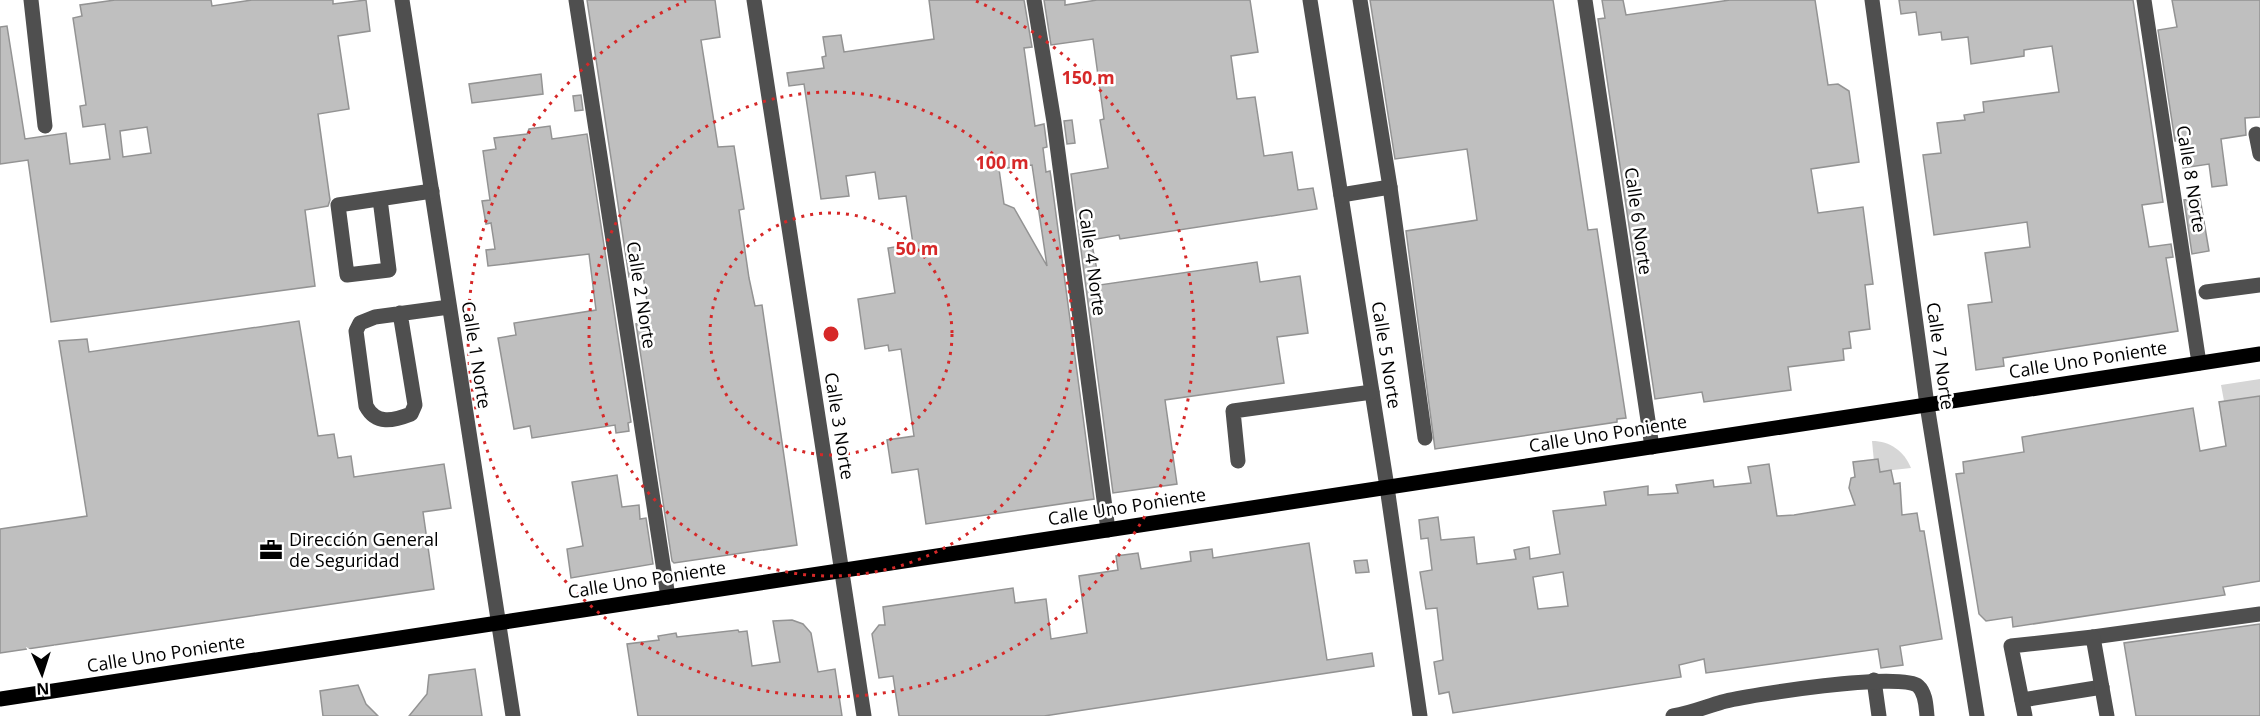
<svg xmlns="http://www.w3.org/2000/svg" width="2260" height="716" font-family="'Open Sans',sans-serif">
<rect width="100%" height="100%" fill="#fff"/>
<g fill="#d6d6d6">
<polygon points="2260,379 2260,396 2224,401 2221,385"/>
<path d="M1872,441C1890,441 1904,451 1911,468L1875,472Z"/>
</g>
<g fill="#bfbfbf" stroke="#939393" stroke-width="1.5" fill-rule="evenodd">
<path d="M115,0H211L212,6L252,0H333V4L366,0L370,31L338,36L349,109L318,114L330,200L328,206L305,210L315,286L51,322L28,160L0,164V27L7,26L25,139L66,133L70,164L110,159L105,124L83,127L80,106L86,105L73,18L82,16L80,5ZM147,127L151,153L123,157L120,131Z"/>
<polygon points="587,0 715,0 720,37 701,40 718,147 734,146 744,209 739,210 749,278 755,306 762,305 797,545 674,563 672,561 636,324 650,322 643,275 629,277"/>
<path d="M929,0H1024L1032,47L1024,48L1035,126L1044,124L1047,147L1043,148L1046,172L1050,171L1051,177L1094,499L926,524L918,469L892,473L887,440L914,436L901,349L889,351L888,345L865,349L858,299L895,293L888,248L913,244L906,196L879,199L875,172L846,176L849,196L821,199L804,84L789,86L787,73L824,68L822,57L826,56L823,37L841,35L844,52L934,39ZM1032,165L1047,266L1014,208L1004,204L999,169Z"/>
<polygon points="1044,0 1065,0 1065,5 1097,0 1250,0 1258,52 1231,56 1237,99 1255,97 1264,156 1292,152 1298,190 1313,188 1317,209 1120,239 1119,235 1091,240 1100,285 1257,262 1260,282 1300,276 1308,333 1277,337 1284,383 1165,400 1177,484 1113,493 1071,174 1108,168 1100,120 1104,119 1093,39 1051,45"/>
<polygon points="1370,0 1553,0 1588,230 1597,229 1626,418 1617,419 1617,422 1435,449 1406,231 1477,220 1467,149 1395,159"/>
<polygon points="1602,0 1623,0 1626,15 1730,0 1815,0 1828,85 1838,84 1849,91 1859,162 1811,169 1818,213 1863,207 1873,284 1865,285 1870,329 1849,332 1851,348 1843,349 1844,360 1788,367 1791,390 1704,402 1702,392 1655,399 1598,19 1605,18"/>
<polygon points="1899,0 2133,0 2163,202 2142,205 2149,247 2171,244 2173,257 2166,258 2178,331 2003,358 2004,366 1976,370 1968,305 1992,302 1985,253 2030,247 2027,222 1934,235 1923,155 1941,153 1937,123 1965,120 1964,115 1984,112 1983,102 2059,92 2052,46 2024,50 2024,56 1971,64 1968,37 1942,40 1941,32 1919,35 1916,12 1901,14"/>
<polygon points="2172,0 2260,0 2260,117 2245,118 2246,135 2221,139 2227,185 2212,187 2209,164 2183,168 2179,141 2175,141 2158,30 2177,27"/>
<polygon points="541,74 543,94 472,103 469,84"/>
<polygon points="581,95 583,110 575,111 573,96"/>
<polygon points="1072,120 1075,143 1067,144 1064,121"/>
<polygon points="550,126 552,139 587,134 631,422 628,423 629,431 616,433 615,425 532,438 530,426 514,429 498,338 516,335 514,323 596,310 589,254 488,266 486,250 495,249 491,223 486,224 482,201 490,200 483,151 496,149 494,138 527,134 529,129"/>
<polygon points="2200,198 2209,251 2192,254 2184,200"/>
<polygon points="299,321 318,436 334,434 338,458 351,456 354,477 444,464 451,508 423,512 434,589 0,653 0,529 87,516 59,341 87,339 89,352"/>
<polygon points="2260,396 2260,581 2223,587 2225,595 2013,627 2012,617 1986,621 1979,614 1956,474 1964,473 1963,462 2024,452 2022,437 2193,408 2200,451 2226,446 2219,402"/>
<path d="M1878,459L1880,472L1891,470L1894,484L1900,483L1902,515L1917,513L1920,531H1924L1942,639L1900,646L1903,665L1881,668L1878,649L1706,673L1704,659L1679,665L1681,677L1453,713L1449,692L1439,694L1434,662L1443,660L1437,608L1426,609L1420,572L1432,570L1428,538L1421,539L1419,520L1438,517L1441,540L1474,537L1477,564L1516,559L1514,550L1529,547L1530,559L1560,554L1553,511L1606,505L1604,492L1648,486V495L1678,493L1676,485L1713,480L1714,487L1751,483L1748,467L1769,464L1777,516L1794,515L1855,505L1849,488L1851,478L1855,477L1853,462ZM1563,572L1568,606L1538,609L1533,577Z"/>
<polygon points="617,475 622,507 639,505 640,519 646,518 653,564 571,578 567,549 583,546 572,482"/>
<polygon points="1309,543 1327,660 1372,653 1374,666 1044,716 899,716 893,676 879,678 872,634 879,625 885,625 883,607 1013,588 1015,603 1046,599 1051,639 1087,633 1079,576 1118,570 1116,556 1138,553 1141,569 1191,561 1190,552 1212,549 1213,558"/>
<polygon points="1367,560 1369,572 1356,573 1354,561"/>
<polygon points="792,620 803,624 811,633 818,672 835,669 842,716 638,716 627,644 659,640 658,636 676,633 677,637 738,630 739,632 747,631 752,666 780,662 773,621"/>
<polygon points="2260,624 2260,716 2136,716 2124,643"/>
<polygon points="475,669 482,716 409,716 427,694 429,675"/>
<polygon points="358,685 366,704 378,716 323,716 320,691"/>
</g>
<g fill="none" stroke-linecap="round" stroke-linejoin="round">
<g stroke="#4f4f4f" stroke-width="15">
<polyline points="31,0 45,126"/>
<polyline points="402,0 513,716"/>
<polyline points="576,0 668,597"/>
<polyline points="754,0 864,716"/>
<polyline points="1034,0 1054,122 1108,530"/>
<polyline points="1310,0 1387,487 1420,716"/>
<polyline points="1360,0 1390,187"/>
<polyline points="1585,0 1652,447"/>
<polyline points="1872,0 1927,405 1977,716"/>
<polyline points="2144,0 2199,363"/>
<polyline points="2256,134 2260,154"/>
<polyline points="1341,195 1390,187 1425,438"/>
<polyline points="380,199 389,270 347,275 338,205 432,191"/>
<polyline points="2206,292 2260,285"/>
<path d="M400,313L415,405L411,414C393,421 376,425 366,406L356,331L360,323L375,317L449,307"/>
<polyline points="1238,461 1233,411 1372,392"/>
<polyline points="2093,637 2260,614"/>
<polyline points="1874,680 1879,716"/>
<polyline points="2022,700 2102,687"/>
<path d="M1673,716C1691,713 1705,707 1722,702C1749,695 1901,671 1918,686C1926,693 1926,707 1927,716"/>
<polyline points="2025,716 2011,646 2093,637 2107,716"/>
</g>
<polyline stroke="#000" stroke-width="15" points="0,699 2260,354"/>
</g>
<g fill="none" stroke="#d62828" stroke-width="3" stroke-dasharray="3 6">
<circle cx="831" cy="334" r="121"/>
<circle cx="831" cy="334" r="242"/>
<path d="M976 1A363 363 0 1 1 686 1"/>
</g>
<defs>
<g id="office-bare" transform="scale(1.8)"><path d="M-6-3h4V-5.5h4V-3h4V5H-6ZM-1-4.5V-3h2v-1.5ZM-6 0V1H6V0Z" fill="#000" stroke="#fff" stroke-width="2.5" paint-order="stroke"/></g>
</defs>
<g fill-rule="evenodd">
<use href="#office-bare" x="271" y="550"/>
</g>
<g text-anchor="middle" stroke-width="5" stroke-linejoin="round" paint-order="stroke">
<g font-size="18" fill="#000" stroke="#fff">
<text transform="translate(2191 179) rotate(81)" y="6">Calle 8 Norte</text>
<text transform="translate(1638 221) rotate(82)" y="6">Calle 6 Norte</text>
<text transform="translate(1092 262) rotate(82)" y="6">Calle 4 Norte</text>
<text transform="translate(641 295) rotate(81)" y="6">Calle 2 Norte</text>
<text transform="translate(476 355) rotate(81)" y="6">Calle 1 Norte</text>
<text transform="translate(1386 355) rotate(81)" y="6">Calle 5 Norte</text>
<text transform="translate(1940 356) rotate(82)" y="6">Calle 7 Norte</text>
<text transform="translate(2088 360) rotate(-9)" y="6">Calle Uno Poniente</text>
<text transform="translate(839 426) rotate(81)" y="6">Calle 3 Norte</text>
<text transform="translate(1608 434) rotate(-9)" y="6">Calle Uno Poniente</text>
<text transform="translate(1127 507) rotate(-9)" y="6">Calle Uno Poniente</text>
<text transform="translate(647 580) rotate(-9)" y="6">Calle Uno Poniente</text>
<text transform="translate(166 654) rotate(-9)" y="6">Calle Uno Poniente</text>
</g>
<g font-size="18" fill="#000" stroke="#fff" text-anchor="start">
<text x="289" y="546">Dirección General<tspan x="289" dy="21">de Seguridad</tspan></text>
</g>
</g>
<circle cx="831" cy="334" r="9" fill="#d62828" stroke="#fff" stroke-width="3"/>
<g font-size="18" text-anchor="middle" font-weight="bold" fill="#d62828" stroke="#fff" stroke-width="5" stroke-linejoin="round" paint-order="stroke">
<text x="1088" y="84">150 m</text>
<text x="1002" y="169">100 m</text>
<text x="917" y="255">50 m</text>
</g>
<g transform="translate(42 674) rotate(177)" stroke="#ffffff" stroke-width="4.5" paint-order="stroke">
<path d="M0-4.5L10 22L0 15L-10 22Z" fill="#000000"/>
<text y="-9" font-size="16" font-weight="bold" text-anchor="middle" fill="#000000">N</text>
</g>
</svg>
